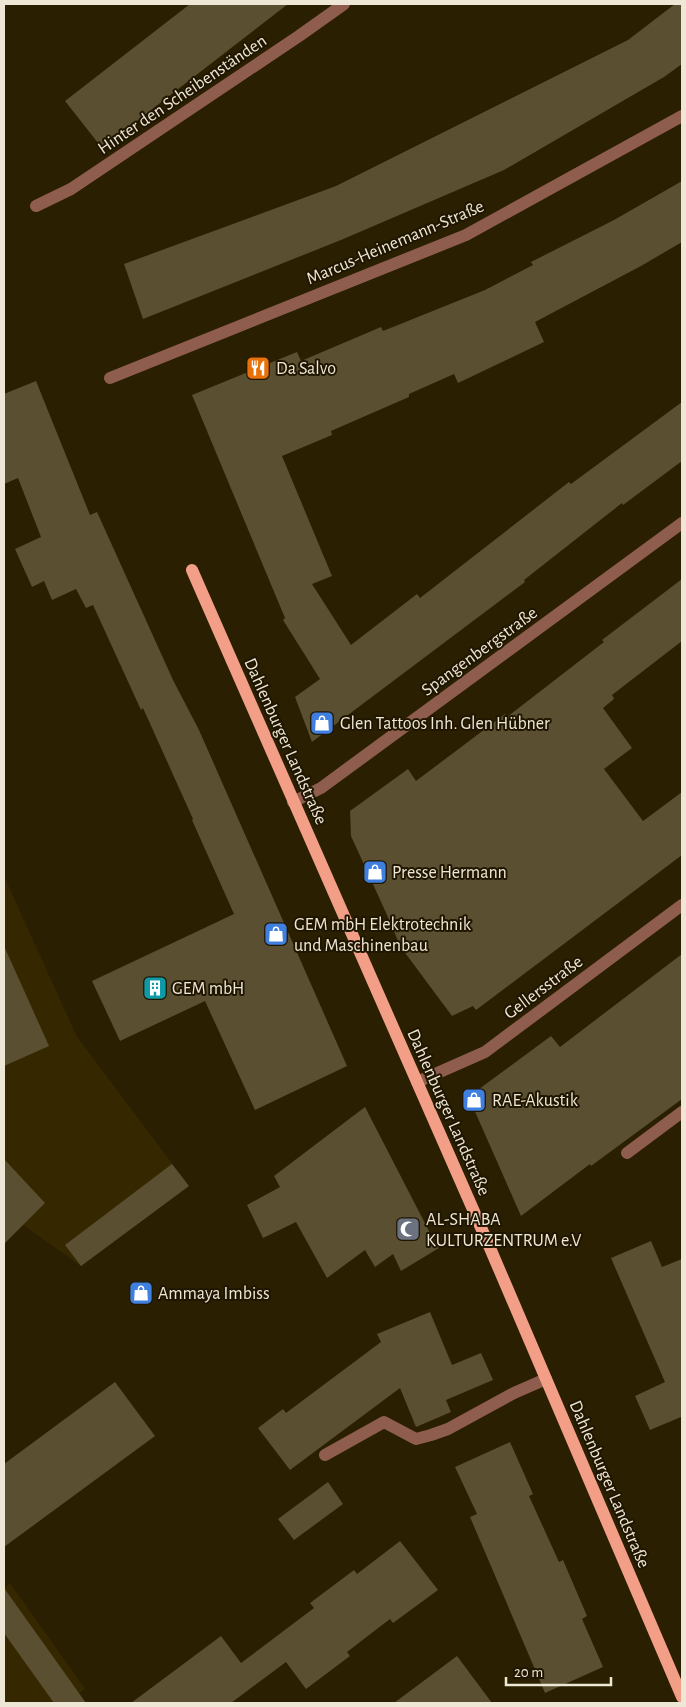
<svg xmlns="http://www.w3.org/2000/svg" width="686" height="1707" font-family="'Alegreya Sans',sans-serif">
<rect width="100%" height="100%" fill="#2a1f01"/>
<g fill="#352800">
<polygon points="4,876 77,1037 189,1186 81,1266 23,1225 4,1206"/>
<polygon points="10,1583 85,1689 65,1703 4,1702 4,1588"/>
</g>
<g fill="#5a4f30">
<polygon points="190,4 288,4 102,148 65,101"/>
<polygon points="675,4 682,4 682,64 664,77 504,170 341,240 143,319 124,264 336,186 628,40"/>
<polygon points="682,181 682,242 641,266 535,322 544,342 458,383 454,374 409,394 409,397 331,431 332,435 282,456 332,576 312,584 351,645 417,594 420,598 569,482 571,484 682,402 682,461 623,505 622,503 524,580 525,582 312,742 295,697 320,679 283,620 285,618 192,395 297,352 301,361 381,327 383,331 485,290 533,265 531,262 614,220"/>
<polygon points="36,381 90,515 97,512 173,680 199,730 347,1066 255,1110 205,1001 120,1041 92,981 234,914 192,820 193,819 143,708 141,710 93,605 86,608 76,589 52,600 44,581 32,587 15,549 41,537 18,478 4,484 4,394"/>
<polygon points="682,579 682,641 612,695 614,699 603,708 632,748 604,769 643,821 682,792 682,855 476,1010 473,1006 452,1016 400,946 392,926 351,836 350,811 408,769 416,781 505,714 507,717 604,642 602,640"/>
<polygon points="4,946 49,1046 4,1066"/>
<polygon points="682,954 682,1099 591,1166 590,1164 521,1216 473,1107 475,1092 551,1036 560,1047"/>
<polygon points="365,1107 430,1233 439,1248 401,1271 393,1254 375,1267 365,1250 327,1278 296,1222 263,1238 247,1205 280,1187 274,1176"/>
<polygon points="4,1159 45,1203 4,1244"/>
<polygon points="172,1164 189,1186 81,1266 65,1245"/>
<polygon points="651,1241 662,1267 682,1259 682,1421 681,1417 650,1430 635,1396 665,1382 611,1258"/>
<polygon points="430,1312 452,1365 481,1353 493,1380 446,1400 451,1412 416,1427 400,1388 290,1470 258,1428 283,1409 286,1413 381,1342 377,1334"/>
<polygon points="115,1382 155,1436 4,1547 4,1464"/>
<polygon points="510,1442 533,1494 529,1496 559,1562 563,1560 587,1616 582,1619 603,1667 545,1693 470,1517 477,1514 455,1467"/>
<polygon points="328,1482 343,1504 294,1540 278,1519"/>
<polygon points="400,1541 438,1590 393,1623 390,1619 347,1652 350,1656 306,1689 286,1662 231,1703 131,1703 221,1636 241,1663 314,1608 310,1603 354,1570 357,1574"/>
<polygon points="4,1588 86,1703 54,1703 4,1633"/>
<polygon points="457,1656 492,1703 394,1703"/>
</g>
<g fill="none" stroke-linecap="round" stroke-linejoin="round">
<g stroke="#8f5d4e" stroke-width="12">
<polyline points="36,206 71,189 299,36 344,4"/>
<polyline points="110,378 466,235 682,116"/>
<polyline points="293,802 321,788 682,523"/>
<polyline points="417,1082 485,1052 682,905"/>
<polyline points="627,1153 682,1112"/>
<polyline points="325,1455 384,1422 416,1439 431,1435 448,1429 514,1393 546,1379"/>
</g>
<polyline stroke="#f39f87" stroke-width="12" points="192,570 490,1248 682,1697"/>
</g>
<defs>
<g id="restaurant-square" transform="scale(1.25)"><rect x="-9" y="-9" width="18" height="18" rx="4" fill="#e8710a" stroke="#201600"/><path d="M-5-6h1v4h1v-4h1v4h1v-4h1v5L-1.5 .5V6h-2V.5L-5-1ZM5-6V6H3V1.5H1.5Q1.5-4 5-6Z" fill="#fff"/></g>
<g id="shop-square" transform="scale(1.25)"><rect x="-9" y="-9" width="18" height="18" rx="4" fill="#3f7fe0" stroke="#201600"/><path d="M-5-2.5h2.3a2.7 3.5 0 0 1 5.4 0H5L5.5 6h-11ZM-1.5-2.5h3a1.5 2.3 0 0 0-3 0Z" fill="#fff"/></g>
<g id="building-square" transform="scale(1.25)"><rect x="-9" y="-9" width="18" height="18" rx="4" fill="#0f9aa8" stroke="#201600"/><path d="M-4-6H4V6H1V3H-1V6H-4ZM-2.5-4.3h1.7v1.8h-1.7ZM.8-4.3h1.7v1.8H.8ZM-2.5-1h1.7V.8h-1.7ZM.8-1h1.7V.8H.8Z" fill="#fff"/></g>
<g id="mosque-square" transform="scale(1.25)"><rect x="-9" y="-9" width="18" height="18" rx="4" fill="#6b7280" stroke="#201600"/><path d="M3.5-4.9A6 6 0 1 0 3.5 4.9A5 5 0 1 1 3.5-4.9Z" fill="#fff"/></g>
</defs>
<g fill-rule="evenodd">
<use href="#restaurant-square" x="258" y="368"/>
<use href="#shop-square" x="322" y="723"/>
<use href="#shop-square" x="375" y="872"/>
<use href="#shop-square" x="276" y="934"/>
<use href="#building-square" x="155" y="988"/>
<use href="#shop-square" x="474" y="1100"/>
<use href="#mosque-square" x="408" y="1229"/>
<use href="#shop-square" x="141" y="1293"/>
</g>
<g text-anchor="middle" stroke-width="4" stroke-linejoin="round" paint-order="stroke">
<g font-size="18" fill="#eee7d6" stroke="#201600">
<text transform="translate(182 94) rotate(-34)" y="6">Hinter den Scheibenständen</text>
<text transform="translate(395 242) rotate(-23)" y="6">Marcus-Heinemann-Straße</text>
<text transform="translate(479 651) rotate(-36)" y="6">Spangenbergstraße</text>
<text transform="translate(286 741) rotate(66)" y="6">Dahlenburger Landstraße</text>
<text transform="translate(543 987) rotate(-37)" y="6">Gellersstraße</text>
<text transform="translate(449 1112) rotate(66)" y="6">Dahlenburger Landstraße</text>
<text transform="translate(610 1484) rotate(67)" y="6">Dahlenburger Landstraße</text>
</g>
<g font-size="18" fill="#eee7d6" stroke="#201600" text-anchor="start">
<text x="276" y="374">Da Salvo</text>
<text x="340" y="729">Glen Tattoos Inh. Glen Hübner</text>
<text x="392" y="878">Presse Hermann</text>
<text x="294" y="930">GEM mbH Elektrotechnik<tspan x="294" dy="21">und Maschinenbau</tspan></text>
<text x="172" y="994">GEM mbH</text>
<text x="492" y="1106">RAE-Akustik</text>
<text x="426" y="1225">AL-SHABA<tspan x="426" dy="21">KULTURZENTRUM e.V</tspan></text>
<text x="158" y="1299">Ammaya Imbiss</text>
</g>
</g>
<rect width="686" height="1707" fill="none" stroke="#eee7d6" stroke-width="10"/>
<path d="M506 1677v8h105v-8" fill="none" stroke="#eee7d6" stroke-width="2.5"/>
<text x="514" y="1677" font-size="15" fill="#eee7d6" stroke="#201600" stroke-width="4" paint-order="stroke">20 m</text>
</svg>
